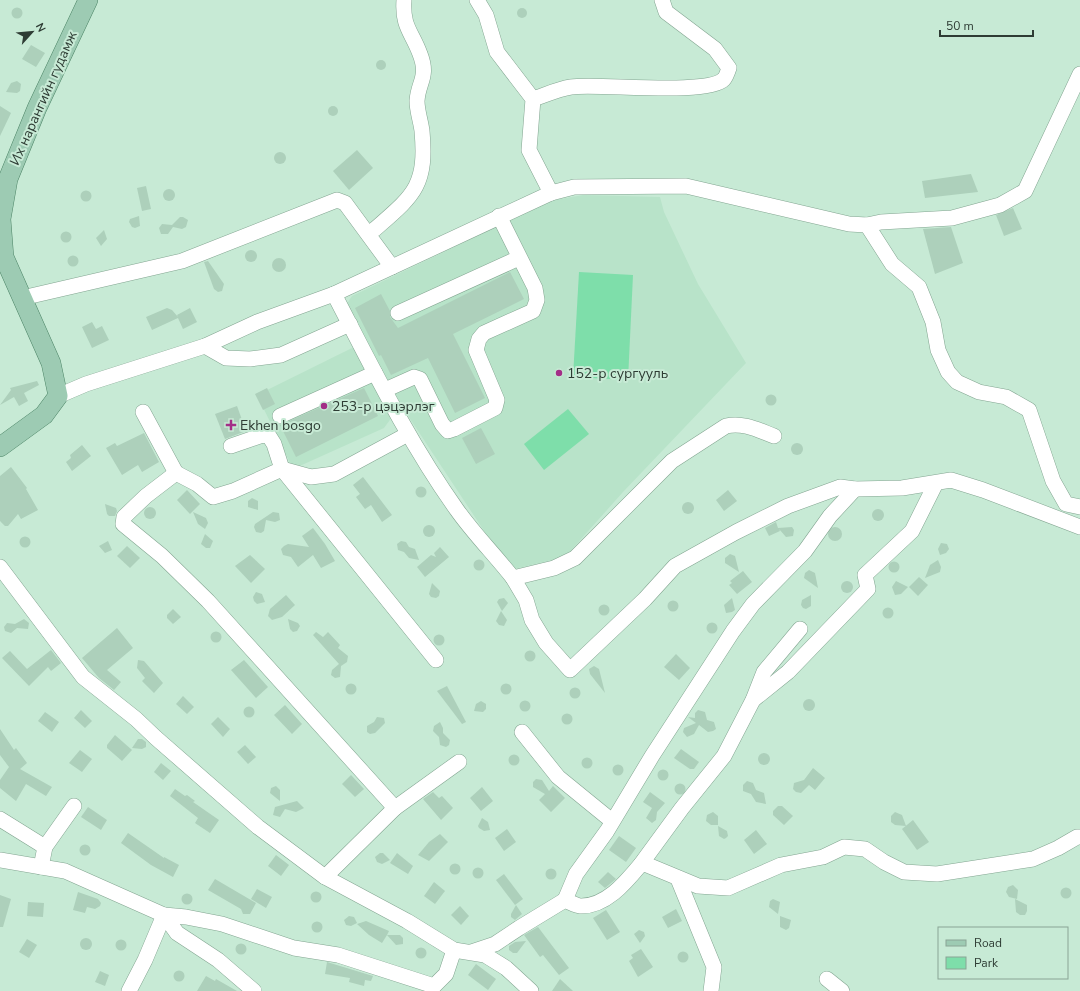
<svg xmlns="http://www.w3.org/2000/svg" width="1080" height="991" font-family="'Nunito Sans',sans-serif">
<rect width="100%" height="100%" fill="#c7ead5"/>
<g fill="#b8e3c9">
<polygon points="583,195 660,197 664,212 698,284 746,363 623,492 565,557 514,569 500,555 387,384 346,305 352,296 546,203 555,200"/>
<polygon points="354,347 392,417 384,428 293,469 257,395"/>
</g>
<g fill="#7edeaa">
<polygon points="579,272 633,275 628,380 573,377"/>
<polygon points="568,409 589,434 544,470 524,444"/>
</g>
<g fill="#add0bb">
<circle cx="17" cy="13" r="5.5"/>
<circle cx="522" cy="13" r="5"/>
<polygon points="31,45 45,53 36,67 22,59"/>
<circle cx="381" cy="65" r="5"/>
<polygon points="17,81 21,84 20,91 17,93 6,92 11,83"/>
<circle cx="333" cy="111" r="5"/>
<polygon points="0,106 11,113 0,136"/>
<polygon points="357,150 373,168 349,190 333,171"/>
<circle cx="280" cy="158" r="6"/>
<polygon points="971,174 978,192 925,198 922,181"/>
<polygon points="146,186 151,209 142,211 137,188"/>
<circle cx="169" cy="195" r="6"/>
<circle cx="86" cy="196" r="5.5"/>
<polygon points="1013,208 1022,229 1004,236 996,215"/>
<polygon points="139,216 140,226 135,228 132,227 129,222 130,219"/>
<polygon points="180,217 183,217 188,220 186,227 182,229 173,227 168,234 161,234 159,228 162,224 172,225"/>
<polygon points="951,227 963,263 935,274 923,229"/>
<polygon points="104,230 107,239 101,246 96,238"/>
<circle cx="66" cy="237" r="5.5"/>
<circle cx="251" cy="256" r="6"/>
<circle cx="73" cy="261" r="5.5"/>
<circle cx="279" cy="265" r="7"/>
<polygon points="208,261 224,284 222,291 218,292 214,289 204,262"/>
<polygon points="510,272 524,299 453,334 485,398 455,413 428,358 391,375 381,355 379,356 355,308 381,294 390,311 390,317 398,328"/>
<polygon points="167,308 172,310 178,317 177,315 190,308 197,322 183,329 178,318 152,330 146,317"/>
<polygon points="92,322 96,329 102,326 109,340 92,348 82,327"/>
<polygon points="37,381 39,385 24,393 28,401 19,406 14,397 0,405 11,390 10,388"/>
<polygon points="267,388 275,404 263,410 255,394"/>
<polygon points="364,388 378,416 296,457 280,425"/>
<circle cx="771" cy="400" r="5.5"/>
<polygon points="237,406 246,431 225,439 215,414"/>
<polygon points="481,428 495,454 476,464 462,438"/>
<polygon points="144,433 159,462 142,472 138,465 122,475 106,448 115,443 117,446"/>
<circle cx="797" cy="449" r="6"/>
<polygon points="82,445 91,456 72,471 66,462 71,458 70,455"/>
<polygon points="11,467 27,488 26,489 38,510 21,519 18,514 8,526 5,526 0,521 0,476"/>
<polygon points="363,477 392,515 382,522 371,505 365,509 356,497 360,494 353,485"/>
<circle cx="421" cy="492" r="5.5"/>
<polygon points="187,490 200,504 190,514 177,500"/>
<polygon points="728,490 737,501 724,511 716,500"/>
<polygon points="252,498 258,501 258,510 248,507 248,501"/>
<circle cx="688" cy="508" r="6"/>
<polygon points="105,504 116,508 117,511 115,516 109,516 107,514"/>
<circle cx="150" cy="513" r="6"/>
<circle cx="878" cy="515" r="6"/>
<polygon points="193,512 206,518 208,523 205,529 198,524"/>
<polygon points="273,512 279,513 280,520 275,522 266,520 264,531 261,533 256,532 254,527 255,524"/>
<polygon points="776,522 778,528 792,527 794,530 793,536 786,537 779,529 780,531 769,536 765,528"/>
<circle cx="429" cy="531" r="6"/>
<circle cx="835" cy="534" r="7"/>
<polygon points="313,528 325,544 335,561 321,568 313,555 298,567 291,557 283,555 281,549 284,546 288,544 309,547 302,536"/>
<polygon points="205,534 213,541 210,548 206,548 201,544"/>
<circle cx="25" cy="542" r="5.5"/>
<polygon points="108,541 112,550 105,553 99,546"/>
<polygon points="401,541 406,542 409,547 415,549 419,560 409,558 404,552 398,550 397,544"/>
<polygon points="941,543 947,544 949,549 946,553 940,555 938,549"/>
<polygon points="127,546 140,558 130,568 117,556"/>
<polygon points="440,547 449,557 425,577 417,567 431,555 436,557 434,553"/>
<polygon points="730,554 735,556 739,572 725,563 725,558"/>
<polygon points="250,555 265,569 251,583 235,566"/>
<circle cx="479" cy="565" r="5.5"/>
<polygon points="938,560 941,567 940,572 925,578 930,565"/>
<circle cx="894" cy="567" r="5.5"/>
<polygon points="809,570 815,573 818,588 804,578 805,573"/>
<polygon points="743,571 752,582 737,594 729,585 732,583 730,581"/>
<polygon points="919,577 928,585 918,596 909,587"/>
<polygon points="896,581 908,587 901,594 895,595 892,587"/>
<circle cx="847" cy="587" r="6"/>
<polygon points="432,583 440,591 439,596 436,598 431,597 429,594"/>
<polygon points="256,592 262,594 265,602 257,604 254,601 253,597"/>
<polygon points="286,595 295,605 282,617 272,620 268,616 270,609"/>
<polygon points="811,595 811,606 806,609 803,608 801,605 802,600"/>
<polygon points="504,598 508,603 502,611 497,602 499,599"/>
<polygon points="732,598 735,610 732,612 726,613 724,605"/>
<circle cx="673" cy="606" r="5.5"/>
<circle cx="604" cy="610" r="5.5"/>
<circle cx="888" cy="613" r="5.5"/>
<polygon points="173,609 181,617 173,624 167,618 167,615"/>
<polygon points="501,611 507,620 504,626 499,625 496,621"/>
<polygon points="24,619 29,623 28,629 17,628 11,633 5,631 4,627 7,623 15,624"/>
<polygon points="288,619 298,623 300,626 297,631 293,632 290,629"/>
<circle cx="712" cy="628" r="5.5"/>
<polygon points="117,628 133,648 107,670 121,682 114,690 99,678 82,658"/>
<circle cx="216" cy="637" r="5.5"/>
<polygon points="316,632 323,637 328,632 340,645 338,648 348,656 347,662 341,666 340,677 335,678 331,675 332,670 339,664 313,635"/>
<circle cx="439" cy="640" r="5.5"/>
<polygon points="51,650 61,663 51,671 48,667 29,686 2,658 10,651 27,669"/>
<circle cx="530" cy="656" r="5.5"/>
<polygon points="676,654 690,668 679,680 664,667"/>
<polygon points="138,660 144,661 163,683 154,693 142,681 145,678 137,668"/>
<polygon points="244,660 268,687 256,698 231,670"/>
<polygon points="594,666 599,669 605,693 590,674 589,669"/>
<circle cx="351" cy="689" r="5.5"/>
<circle cx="506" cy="689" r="5.5"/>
<polygon points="447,686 466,722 462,724 437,691"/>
<circle cx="575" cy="693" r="5.5"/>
<polygon points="183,696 194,707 187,714 176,704"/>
<circle cx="809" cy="705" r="6"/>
<circle cx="525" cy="706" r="5.5"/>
<polygon points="481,701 486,704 486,709 483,712 474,711 476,704"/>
<polygon points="285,705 302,724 292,734 274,715"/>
<circle cx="249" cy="712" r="5.5"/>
<polygon points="81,710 92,721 85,728 74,718"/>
<polygon points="698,710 705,712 707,720 714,722 716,729 713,731 708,732 699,725 694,734 687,737 683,732 684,728 696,723 688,717 695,718 695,713"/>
<polygon points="45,712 59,722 52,732 38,721"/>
<circle cx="567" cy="719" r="5.5"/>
<polygon points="218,717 230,729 223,737 211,724"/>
<polygon points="377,717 384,718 385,723 375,733 370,734 367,732 367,726 374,722"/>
<polygon points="440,722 443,728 443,733 450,740 449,745 446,747 440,745 439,737 433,731 434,726"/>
<polygon points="0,729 14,750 16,748 27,763 20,769 52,787 46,796 26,784 16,801 0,788 0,780 9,767 0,755"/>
<polygon points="115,735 132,750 122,761 107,748 107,745"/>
<polygon points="138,739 142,739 146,742 146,747 142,749 132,748"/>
<polygon points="245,745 256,757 248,764 237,752"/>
<polygon points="681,749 699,762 694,769 690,769 674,758"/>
<polygon points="80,750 92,759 82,772 69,763"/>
<circle cx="764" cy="759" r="6"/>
<circle cx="514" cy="760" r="5.5"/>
<circle cx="587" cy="763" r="5.5"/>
<polygon points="161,763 171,771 163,780 154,772"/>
<circle cx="618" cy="770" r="5.5"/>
<polygon points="813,768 825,778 815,790 809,785 801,793 796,792 793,789 794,783 804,780"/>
<circle cx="663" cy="775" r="5.5"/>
<polygon points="351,775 364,789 355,797 342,784"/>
<polygon points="536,779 542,780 549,791 553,786 565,798 551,812 539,800 545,794 533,787 533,782"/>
<polygon points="747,781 753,783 756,790 764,793 766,804 756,802 751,794 743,791 743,785"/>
<circle cx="680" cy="789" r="5.5"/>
<polygon points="276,786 280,790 280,801 270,793 271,788"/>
<polygon points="482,787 493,801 481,811 470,798"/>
<polygon points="175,789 185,796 187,795 195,801 193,802 219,820 210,833 195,823 198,818 170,796"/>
<polygon points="433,792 439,798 442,796 453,808 441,820 423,799"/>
<polygon points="650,792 665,803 657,812 656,820 652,823 646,818 652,808 643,802"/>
<polygon points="297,801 304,808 296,812 285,809 280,817 273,815 275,807"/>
<polygon points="778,806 782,806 793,816 784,825 773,815 773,811"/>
<polygon points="88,807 107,820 101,830 81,817"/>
<polygon points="713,812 718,816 718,825 711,825 706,821 707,815"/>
<polygon points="895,812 902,815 906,826 895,825 891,822 891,816"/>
<polygon points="482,818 488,822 490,830 484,831 479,828 478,826"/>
<polygon points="913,820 929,842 917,850 902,829"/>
<polygon points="718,826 727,831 728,836 726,838 724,839 719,836"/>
<polygon points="507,829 516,842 504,851 495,838"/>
<polygon points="756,830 767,844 754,854 744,840"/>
<polygon points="128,833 164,858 164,857 179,865 173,877 151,865 121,843"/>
<polygon points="440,834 448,842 429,861 418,855 429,842"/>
<polygon points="619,836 636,848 626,862 609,850"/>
<circle cx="85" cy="850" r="5.5"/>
<polygon points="380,853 383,853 390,860 382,864 377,862 375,857"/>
<polygon points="397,853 413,866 408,874 390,863"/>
<polygon points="276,855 289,865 281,876 268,866"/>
<circle cx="455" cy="869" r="5.5"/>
<circle cx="478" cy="873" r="5.5"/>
<circle cx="551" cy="874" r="5.5"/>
<polygon points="608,872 616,879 605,888 598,882"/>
<polygon points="504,874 523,899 515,905 496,880"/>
<polygon points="215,879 256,903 250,914 243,914 241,909 208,890"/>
<polygon points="434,882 445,891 435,904 424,896"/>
<polygon points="1013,885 1018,890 1017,899 1009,897 1006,892 1008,887"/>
<circle cx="1066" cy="893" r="5.5"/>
<polygon points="257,889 272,897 266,908 251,899"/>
<circle cx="316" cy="897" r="5.5"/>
<polygon points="78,892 98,899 101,903 100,906 95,909 87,907 85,913 73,910"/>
<circle cx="187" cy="899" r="5.5"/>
<polygon points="0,895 11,899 3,927 0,927"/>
<polygon points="773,899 780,902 778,914 769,907 770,901"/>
<polygon points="1015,899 1027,905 1027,911 1025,915 1020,915 1016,912"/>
<polygon points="28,902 44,903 43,917 27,916"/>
<polygon points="516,905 522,914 515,920 511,917 511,914"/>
<polygon points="460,906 469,916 461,925 451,915"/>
<polygon points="676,909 682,921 668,928 662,917"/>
<polygon points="606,910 620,932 607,940 593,918"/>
<polygon points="349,916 354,917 357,923 351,926 346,925 344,920"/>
<polygon points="780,916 791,920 789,928 786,930 780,927"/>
<polygon points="366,921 389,931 387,935 400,935 403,938 403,944 396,945 387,935 382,943 369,935 357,924"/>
<circle cx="317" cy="927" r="5.5"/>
<polygon points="538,927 569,968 559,975 543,955 540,957 524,935"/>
<polygon points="639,930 644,932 645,936 640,943 634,934"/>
<circle cx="86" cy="944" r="6"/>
<polygon points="27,939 37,945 29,958 19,952"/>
<circle cx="121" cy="945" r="5.5"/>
<polygon points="526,941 517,953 513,953 509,950 509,946 515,942"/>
<circle cx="241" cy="949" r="5.5"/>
<circle cx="421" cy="953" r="5.5"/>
<polygon points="641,949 653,967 638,977 629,961 633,958 631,955"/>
<circle cx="683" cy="957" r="5.5"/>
<polygon points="327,962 373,976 371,981 365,980 364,986 349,982 350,978 325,974"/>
<polygon points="476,964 496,979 488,990 468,975"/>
<circle cx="179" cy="976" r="5.5"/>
<polygon points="100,971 109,975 105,986 95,982"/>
<polygon points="206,976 215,981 216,979 237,991 197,991"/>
<polygon points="560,979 573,991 552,991"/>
</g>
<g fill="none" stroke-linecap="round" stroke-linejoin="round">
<g stroke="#83a591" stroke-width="16">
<g id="minor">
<polyline points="477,0 486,15 497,52 533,99 529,150 551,193"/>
<path d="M533,99C545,95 558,89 571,87C597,83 708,96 724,79C726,77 728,71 729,68L715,49L666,12L662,0"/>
<polyline points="867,225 892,264 919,287 933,322 938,350 948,372 957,382 979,392 1006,397 1029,410 1053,481 1066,504 1080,507"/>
<path d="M375,229C414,195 427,186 422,131C421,122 417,111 417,101C418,82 429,77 420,54C412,32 402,27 404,0"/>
<path d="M334,294C372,367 409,443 457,510C474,534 495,555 513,578L554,568L575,558L672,461L726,426C743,422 758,430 774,436"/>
<polyline points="22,298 182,261 337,200 345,203 392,267"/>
<polyline points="398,313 519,258"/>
<polyline points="205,346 226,358 250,359 281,355 350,324"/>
<polyline points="385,390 414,377 420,379 442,424 448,431 454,429 495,408 497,400 476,350 479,339 484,333 533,311 537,300 535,288 499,216"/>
<polyline points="58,396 86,384 205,346 257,322 334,294 551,193 574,187 686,186 849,224 867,225 881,222 952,218 1000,205 1025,191 1080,74"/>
<polyline points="143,412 176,473"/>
<polyline points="280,416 375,373"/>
<polyline points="231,446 263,435 269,436 274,444 282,469 436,660"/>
<polyline points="0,567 83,677 136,719 156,738 258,827 325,877 407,921 454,950 485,955 506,968 531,991"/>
<polyline points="513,578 526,600 532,620 546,643 570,670 645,599 675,566 736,532 788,506 840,487 855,489 902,488 951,480 983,490 1080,527"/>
<polyline points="753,700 788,672 868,589 865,575 912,531 936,483"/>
<polyline points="522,732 558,777 612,821"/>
<polyline points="395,808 459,762"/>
<polyline points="0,819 45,847"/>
<polyline points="0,860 65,871 164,915 177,933 218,960 254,991"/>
<polyline points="641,864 682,808 724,756 753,700 764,672 800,629"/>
<polyline points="41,867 45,847 74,806"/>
<polyline points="325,877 395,808 208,601 162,556 123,524 124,517 146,496 176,473 197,484 213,497 233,491 282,469 311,477 334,474 408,434"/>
<polyline points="678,879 714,967 711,991"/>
<polyline points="565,900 576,874 607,831 652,756 733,631 753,604 805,551 830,516 855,489"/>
<path d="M471,952L495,944L519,928L565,900C569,902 575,905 580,906C606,907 626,882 641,864H645L698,886L728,888L781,865L823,857L844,847L865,849L884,862L904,872L937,874L1033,859L1058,848L1077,837H1080"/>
<polyline points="827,979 842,991"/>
<polyline points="129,991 145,960 164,915 186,917 222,924 294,948 338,955 434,986 446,974 454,950"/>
</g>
</g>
<g stroke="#4b8365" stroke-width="20">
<polyline id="major" points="0,447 44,415 58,396 51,363 4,257 1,219 8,179 37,108 88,0"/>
</g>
<use href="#minor" stroke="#fff" stroke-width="15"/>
<use href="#major" stroke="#9dcbb3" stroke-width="19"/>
</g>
<g fill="#a32e87" stroke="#c7ead5" stroke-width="1.5">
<circle cx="559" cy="373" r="4"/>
<circle cx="324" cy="406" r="4"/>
<path d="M229 419h4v4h4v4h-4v4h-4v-4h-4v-4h4z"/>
</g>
<g text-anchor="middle" stroke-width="4" stroke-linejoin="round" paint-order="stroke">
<g font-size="14" fill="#2e3c34" stroke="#c7ead5">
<text transform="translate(43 98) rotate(-66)" y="5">Их нарангийн гудамж</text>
</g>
<g font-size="14" fill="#2e3c34" stroke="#c7ead5" text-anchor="start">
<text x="567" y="378">152-р сургууль</text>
<text x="332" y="411">253-р цэцэрлэг</text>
<text x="240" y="430">Ekhen bosgo</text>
</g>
</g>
<rect x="938" y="927" width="130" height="52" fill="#c7ead5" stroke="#8aa495"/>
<rect x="946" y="940" width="20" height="6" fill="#9dcbb3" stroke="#8aa495"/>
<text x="974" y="947" font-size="12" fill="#2e3c34">Road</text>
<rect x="946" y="957" width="20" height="12" fill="#7edeaa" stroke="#8aa495"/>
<text x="974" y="967" font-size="12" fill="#2e3c34">Park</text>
<g transform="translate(32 32) rotate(63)" stroke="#c7ead5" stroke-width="3" paint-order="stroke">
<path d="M0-3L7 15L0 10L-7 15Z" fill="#2e3c34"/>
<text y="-6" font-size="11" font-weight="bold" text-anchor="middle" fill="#2e3c34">N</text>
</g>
<path d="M940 30v6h93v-6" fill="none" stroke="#2e3c34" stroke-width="2"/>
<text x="946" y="30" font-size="12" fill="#2e3c34" stroke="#c7ead5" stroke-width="3" paint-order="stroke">50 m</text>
</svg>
